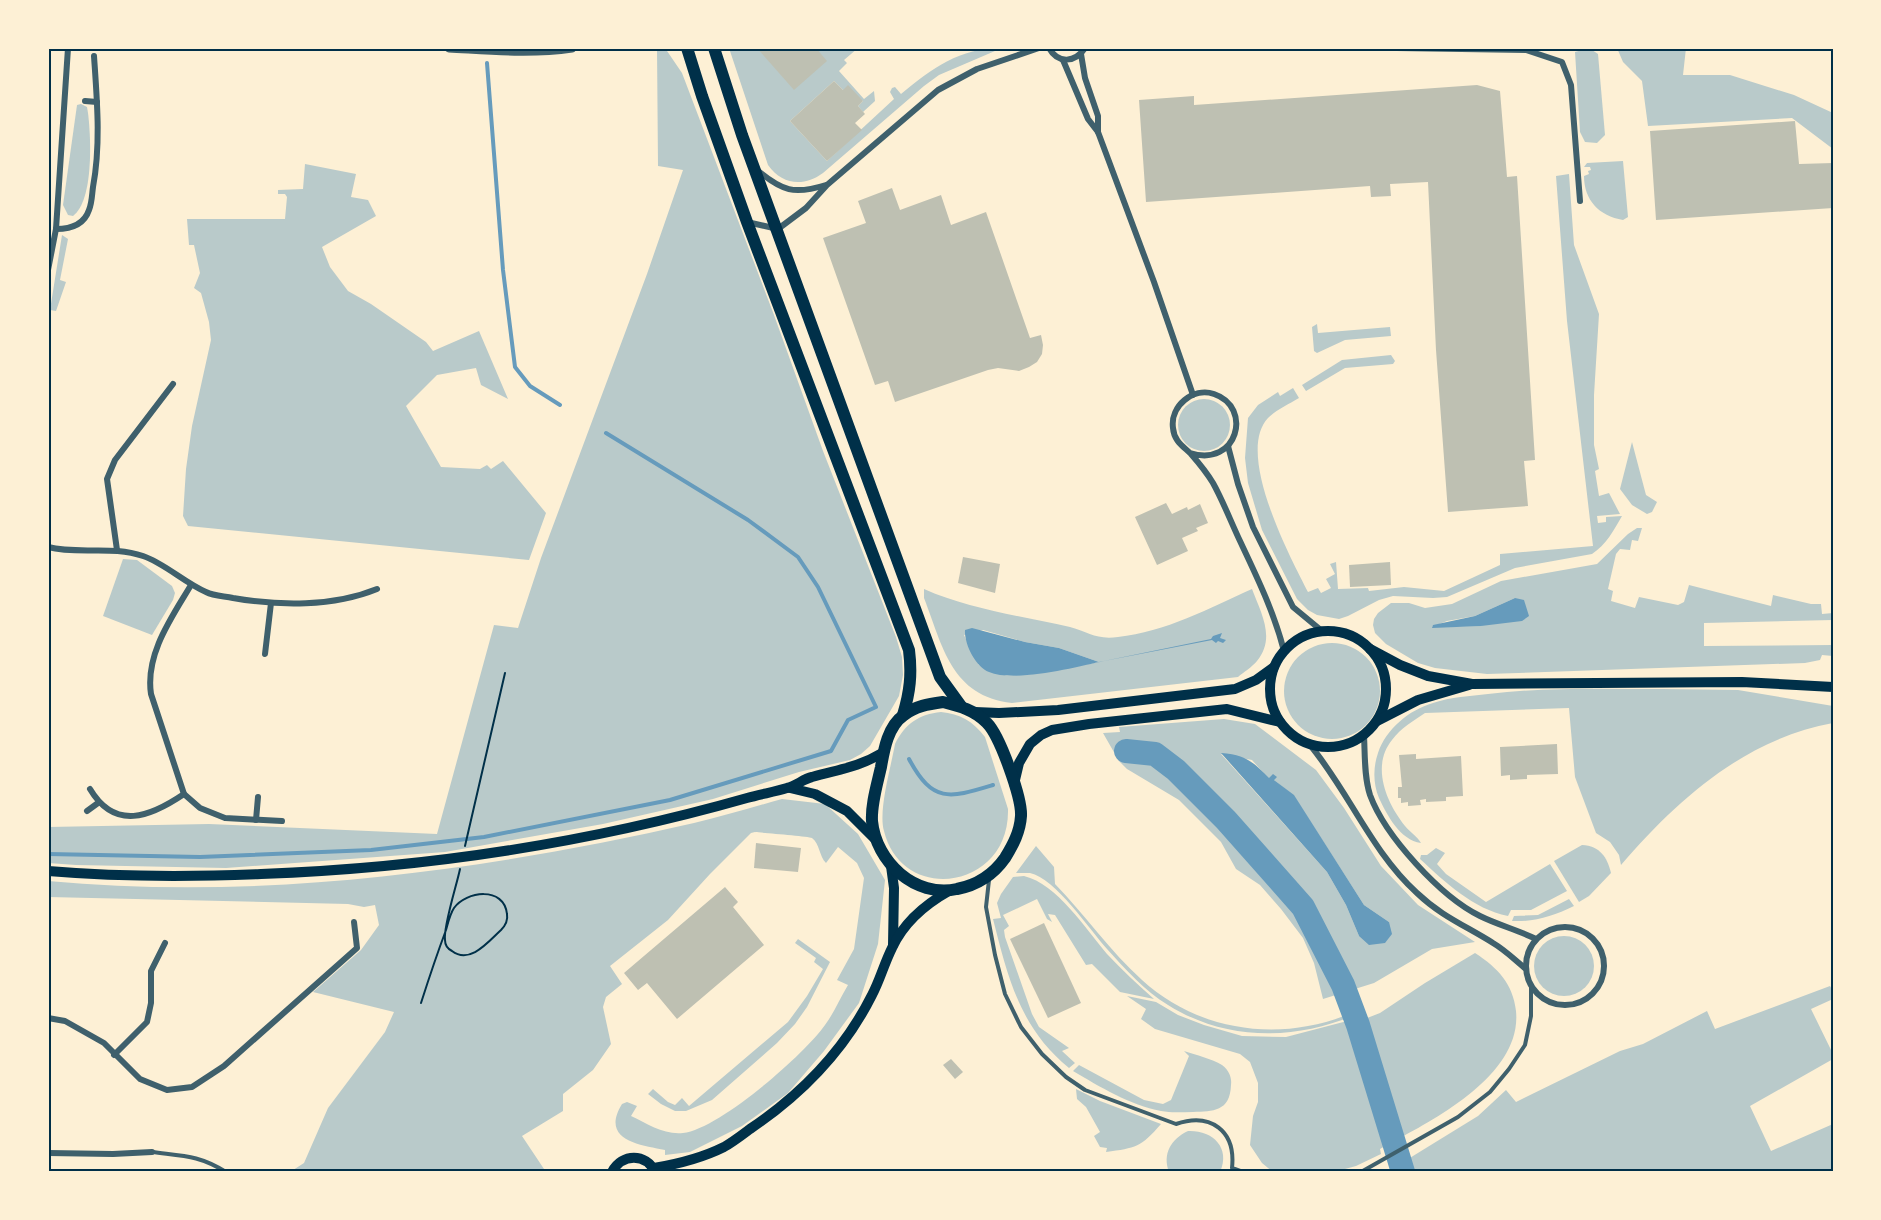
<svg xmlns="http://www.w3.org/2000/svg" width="1881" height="1220" font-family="Cabin,sans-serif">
<rect width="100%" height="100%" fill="#fdf0d5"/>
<g fill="#b9caca" fill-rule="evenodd">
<polygon points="657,48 665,48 682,73 774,315 823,451 896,637 902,657 903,675 899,696 870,746 861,754 850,760 799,772 713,799 603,824 445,852 226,868 76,865 48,863 48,827 209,824 437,834 494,625 518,628 541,558 647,274 683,170 658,166"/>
<path d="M729,48H858L844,60L847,63L839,71L864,99L874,91L875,101L863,112L858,106L863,101L843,90L834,81L790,121L827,161L894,99L890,92L892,88L895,87L901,94C933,68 959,48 1002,48L939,75L924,86L823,173C804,187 782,185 768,165Z"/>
<polygon points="1589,48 1598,54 1605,135 1597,143 1585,142 1580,132 1575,52"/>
<polygon points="1617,48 1686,48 1683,75 1730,75 1794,95 1833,113 1833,149 1792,118 1648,126 1642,81 1623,62"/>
<path d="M81,104L87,107L88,113C91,137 94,200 73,216L68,215L63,205L77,105Z"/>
<path d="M1623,161L1628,217L1623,220C1599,216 1584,200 1584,176L1589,174L1588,171L1591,170L1590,167H1584L1587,163Z"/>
<polygon points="305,164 356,174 351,197 368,200 376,216 322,247 330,267 348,291 371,304 426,342 433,351 479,331 508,399 481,385 476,368 437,375 406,406 441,467 480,469 487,465 491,469 503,461 546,513 529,560 188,526 183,516 186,469 192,426 211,340 209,322 201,293 194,288 200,273 194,245 189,245 187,219 285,219 287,197 285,194 278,194 278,190 303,189"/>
<path d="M1569,174L1574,245L1599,314L1594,395V445L1599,469L1595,471L1599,496L1609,493L1620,514L1597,516L1598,523L1606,522V517L1622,516C1614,530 1606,545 1592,554L1515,568L1447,597L1433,598L1393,596L1379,600L1348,616L1339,619L1317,615L1308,610L1297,599L1262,530L1248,483L1245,458L1248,418L1258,405L1278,392L1280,396L1293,388L1299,398C1289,404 1276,410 1268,418C1235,453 1290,557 1308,592L1318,588L1321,593L1331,588L1326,579L1335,574L1330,564L1336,562L1338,589L1368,588L1369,591L1404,587L1444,591L1500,565V554L1593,546L1567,321L1556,176Z"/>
<polygon points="62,235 68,239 60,280 66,282 56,311 50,310"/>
<polygon points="1317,324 1318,333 1390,327 1391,336 1345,340 1317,353 1314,351 1312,327"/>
<polygon points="1391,355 1395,361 1393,364 1345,368 1306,391 1302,385 1342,360"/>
<circle cx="1204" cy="425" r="26"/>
<polygon points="1632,442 1646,495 1657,502 1652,512 1647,514 1632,505 1620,489"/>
<path d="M1637,528H1642L1638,541L1632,540L1630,550L1620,549L1616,554L1608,589L1613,591L1611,601L1635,608L1639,597L1678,605L1684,602L1689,585L1771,606L1773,595L1811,604H1821L1822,614L1833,613V620L1704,623V646L1833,645V656L1822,655L1820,660L1805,663L1487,674L1435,668L1418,663L1386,644L1375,633L1373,625L1374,619L1378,613L1391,603H1409L1425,608L1452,604L1501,581L1597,564L1628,534ZM1515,598L1481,626L1432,627L1447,621L1475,616Z"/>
<polygon points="123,559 137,560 172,586 175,593 173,600 152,635 103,616"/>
<path d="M924,589C969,609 1021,616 1070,627C1089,632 1096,640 1118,637C1165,632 1210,608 1252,589C1261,613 1276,638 1257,661C1252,667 1244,672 1238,677L1012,703C951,696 943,647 924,598ZM983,630L1025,642L1059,648L1099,662L1033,674L1007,676L979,665L972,653L964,635Z"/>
<circle cx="1332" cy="691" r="48"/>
<path d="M1662,689L1738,690L1833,706V723C1745,739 1678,799 1621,865L1619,855L1610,842L1596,833L1575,777L1569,708L1425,713C1413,721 1401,728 1392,740C1371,766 1386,802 1405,826C1410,832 1417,836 1421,843C1400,840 1387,815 1379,798C1373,784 1373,767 1378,753C1386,729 1409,710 1433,703C1451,697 1470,696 1488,694C1546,687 1603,689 1662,689Z"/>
<path d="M941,712C960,714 973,721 985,737L1008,809C1010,890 902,905 884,831C878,811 891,767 895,744C905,724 919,714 941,712Z"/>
<path d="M1224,719L1255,724L1316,770L1344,808L1381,866L1418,905L1475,942L1432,949L1374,983L1323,999L1314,963L1303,938L1281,909L1260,885L1236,869L1221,842L1179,800L1127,769L1119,761L1103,733L1120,732L1119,727ZM1221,754L1252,760L1269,779L1274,780L1294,796L1364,905L1389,922L1359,936L1346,905L1327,872Z"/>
<path d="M782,799L825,804L858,834L885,880L878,944L859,1003L824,1051L788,1093L742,1126L690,1152L665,1155V1150C639,1145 600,1140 622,1104L627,1102L637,1106L631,1116C648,1124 664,1135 683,1133C719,1129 804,1055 825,1025C834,1013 840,998 848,985L837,980L854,949L864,878L857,863L838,847L826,863C819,856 820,844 812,838C808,836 764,833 755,832L751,833L710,874L668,920L610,966L622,984L606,997L603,1007L611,1044L593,1070L563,1094V1111L522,1136L546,1172H290L304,1163L328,1108L385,1032L394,1012L313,992L361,950L379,925L375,905L364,907L348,904L48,897V881C263,901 484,871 694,823C724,816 753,807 782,799Z"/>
<path d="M1582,845C1600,846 1607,857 1611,873L1589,896L1579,902L1554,861Z"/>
<path d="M1036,846L1054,867L1055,884C1085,915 1110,951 1142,980C1201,1034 1288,1044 1360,1009L1361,1012C1299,1041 1227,1042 1168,1005C1145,991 1125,969 1107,949C1090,930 1055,878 1030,873C1025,873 1020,873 1016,873Z"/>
<path d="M1436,848L1445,853L1437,864L1446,874L1486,902L1550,864L1567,891L1531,910H1511L1508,916C1473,909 1445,882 1420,859L1421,855H1427Z"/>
<path d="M1024,876C1057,884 1086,929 1107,954C1122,970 1138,985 1154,999L1120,992L1092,964L1086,965L1055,915L1048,914L1052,922L1047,919L1037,899L1003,915L1009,926L1004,930L1005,937L1032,1014L1039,1027L1069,1048L1062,1051L1075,1063L1069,1068C1020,1028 1008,978 993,919L1001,918L997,903L1001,894L1013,877Z"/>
<path d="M1569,899L1574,906C1553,916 1536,922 1512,921L1514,916L1538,915Z"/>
<circle cx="1564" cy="966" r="30"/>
<polygon points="798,939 830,962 807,1007 795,1024 777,1043 712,1100 686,1111 675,1111 661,1104 648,1094 653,1089 668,1102 675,1105 682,1098 689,1106 788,1022 807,996 823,969 814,962 816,958 795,943"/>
<path d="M1475,953C1498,968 1513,984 1516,1011C1522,1072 1441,1116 1396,1140L1362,1020L1380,1013L1425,983Z"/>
<polygon points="1830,986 1833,991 1833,999 1811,1009 1833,1054 1833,1059 1750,1106 1771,1151 1833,1124 1833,1172 1387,1172 1478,1116 1506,1090 1516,1102 1620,1051 1643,1044 1707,1011 1715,1029"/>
<polygon points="1127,996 1156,1002 1178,1015 1204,1025 1242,1036 1286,1037 1351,1020 1357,1027 1392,1142 1380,1149 1381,1154 1356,1166 1334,1172 1273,1172 1262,1163 1250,1145 1253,1116 1258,1102 1258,1083 1250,1062 1240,1054 1155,1029 1141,1019 1146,1009"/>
<path d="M1184,1051C1196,1055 1212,1059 1222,1065C1229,1070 1232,1078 1231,1085C1230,1112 1213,1111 1193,1112C1182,1112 1171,1113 1161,1111C1130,1105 1100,1087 1073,1071L1079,1065L1144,1100L1163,1104L1171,1100L1189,1056Z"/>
<path d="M1076,1089L1100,1101L1161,1124C1141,1147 1136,1148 1106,1152L1107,1148L1100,1147L1094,1136L1100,1132L1086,1107L1077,1099Z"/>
<path d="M1188,1131C1212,1130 1231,1147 1220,1172H1169C1162,1154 1171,1139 1188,1131Z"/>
</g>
<g fill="#669bbc">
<polygon points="1515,598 1524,600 1529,616 1522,621 1481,626 1432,628 1433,625 1475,616"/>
<path d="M972,628L1025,642L1059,648L1099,662L1211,639L1213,636L1222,633L1220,638L1226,640L1223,643L1218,641L1216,643L1212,640C1176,647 1140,654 1104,661C1076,667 1015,683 989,672C976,667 964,644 965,630Z"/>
<path d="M1221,753C1246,755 1252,761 1269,778L1273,774L1277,777L1274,780L1294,795L1364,905L1389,922L1392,934L1385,943L1369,945L1359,936L1346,905L1327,872Z"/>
</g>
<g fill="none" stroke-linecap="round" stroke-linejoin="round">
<g stroke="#669bbc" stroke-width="4">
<polyline points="487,63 503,270 515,367 530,386 560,405"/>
<path d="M909,759C933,804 950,798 993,785"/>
<polyline points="48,854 200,857 371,850 484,837 670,800 831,751 848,720 876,707 818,587 798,557 748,520 606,433"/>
<polyline points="1369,1059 1376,1057"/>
<polyline points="1364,1072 1371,1069"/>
</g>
<polyline stroke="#669bbc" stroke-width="24" points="1126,751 1155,754 1176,770 1226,820 1303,907 1343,985 1358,1025 1403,1172"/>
</g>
<g fill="#bec0b2">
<polygon points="757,48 816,48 827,61 794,90"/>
<polygon points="834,81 843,90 848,85 863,101 858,106 865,114 855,123 862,130 827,161 790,121"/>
<polygon points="1477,85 1500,91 1507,177 1517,176 1535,460 1524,461 1528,506 1448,512 1436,350 1428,182 1390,184 1391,196 1371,197 1370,186 1146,202 1139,100 1194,96 1194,105"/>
<polygon points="1795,121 1799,164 1833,163 1833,208 1656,220 1650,131"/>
<polygon points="892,188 900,210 941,195 951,225 986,212 1030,338 1041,335 1043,345 1042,354 1037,362 1029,367 1019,371 998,368 988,370 895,402 888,381 875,385 823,238 866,223 858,201"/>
<polygon points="1166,503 1172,514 1187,507 1188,510 1200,504 1208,523 1196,528 1198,531 1182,538 1188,551 1157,565 1135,517"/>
<polygon points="963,557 1000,564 995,593 958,583"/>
<polygon points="1390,562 1391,585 1350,587 1349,565"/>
<polygon points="1557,744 1558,774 1527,775 1527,779 1510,780 1510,775 1501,776 1500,747"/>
<polygon points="1416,754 1416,759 1461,756 1463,796 1446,797 1446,801 1426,802 1426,799 1420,800 1421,805 1408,806 1408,802 1401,803 1401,798 1398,798 1398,787 1402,787 1399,755"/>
<polygon points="756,843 801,848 798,872 754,868"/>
<polygon points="725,887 738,902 733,907 764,945 677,1019 647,983 638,990 624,973"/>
<polygon points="1044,923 1081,1003 1048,1018 1010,939"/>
<polygon points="951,1059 963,1072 955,1079 943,1065"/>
</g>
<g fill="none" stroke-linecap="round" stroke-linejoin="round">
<g stroke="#003049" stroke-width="2">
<polyline points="465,846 505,673"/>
<path d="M421,1003C429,978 437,954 446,930C448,923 450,914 454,908C466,891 504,886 507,914C508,920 506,925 501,930C489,941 470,965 452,951C448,949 445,945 445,940C443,927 457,884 460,869"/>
</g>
<g stroke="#3f606c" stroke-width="4">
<path d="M989,880L986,907L995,955L1005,994L1021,1027L1042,1054L1066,1077L1085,1090L1176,1124C1211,1112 1236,1131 1232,1168L1243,1172"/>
<path d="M152,1152C183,1156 199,1155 226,1172"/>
<polyline points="1361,1172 1458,1117 1490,1092 1509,1069 1525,1045 1531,1016 1531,985"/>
</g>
<g stroke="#3f606c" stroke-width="6">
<path d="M1049,48C1058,64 1075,63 1085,48"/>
<polyline points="1397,48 1526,50 1562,62 1571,85 1580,201"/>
<polyline points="1081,54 1085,78 1098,116 1098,132"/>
<polyline points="1063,60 1088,119 1098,132 1154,282 1193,395"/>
<polyline points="85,101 97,102"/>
<path d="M757,170C782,191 794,195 826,185"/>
<polyline points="747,222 778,229 806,208 827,185 938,90 977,69 1039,48"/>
<path d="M56,229C70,229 84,225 89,210C92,203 92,194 93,187C101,144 97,100 94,56"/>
<polyline points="48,270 56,229 68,48"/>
<polyline points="1228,446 1238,484 1253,527 1293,607 1322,631"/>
<path d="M1190,453C1238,468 1253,407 1214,394C1193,387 1170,406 1173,428C1174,441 1183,446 1191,454C1198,462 1207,473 1213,483C1223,501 1231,522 1240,541C1257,577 1274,612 1284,651"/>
<path d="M48,547C79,555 112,545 143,556C164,563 185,583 206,592C214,596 224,596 233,598C279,606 333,607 377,589"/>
<polyline points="117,550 107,479 115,460 173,384"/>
<path d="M191,585C172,617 145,654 151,694L184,794L200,808L225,818L282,821"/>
<polyline points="265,654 271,603"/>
<path d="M1364,735C1365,754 1364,777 1370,795C1385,836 1441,897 1480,916C1498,925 1518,930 1536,939"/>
<path d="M1310,745C1349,792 1371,851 1417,893C1441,916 1466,926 1493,943C1505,950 1515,960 1526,969"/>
<path d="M90,789C115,831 150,817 184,794"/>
<polyline points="87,811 98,803"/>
<polyline points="256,820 258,797"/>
<circle cx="1565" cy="966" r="39"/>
<polyline points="48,1018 65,1021 104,1043 140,1079 167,1090 192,1087 224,1066 357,948 354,922"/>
<polyline points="114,1055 147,1022 151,1003 151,971 165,943"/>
<polyline points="48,1153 113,1154 152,1152"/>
</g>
<path stroke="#3f606c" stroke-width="9" d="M449,48C489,50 531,54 572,48"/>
<g stroke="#003049" stroke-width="10">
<polyline points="891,866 894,888 893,945"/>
<path d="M654,1168C678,1164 702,1158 724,1147C733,1142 742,1135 750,1129C802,1094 844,1051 872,995C880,980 884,964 892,948C904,922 924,905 949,891"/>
<path d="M612,1172C622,1153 646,1153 655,1172"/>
</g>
<g stroke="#003049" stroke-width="10">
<circle cx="1328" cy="689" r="58"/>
<polyline points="1370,649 1400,665 1428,676 1472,684 1742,682 1833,687"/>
<polyline points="975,712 999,713 1058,710 1235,689 1256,680 1274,667"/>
<polyline points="1377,721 1418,700 1469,685"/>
<polyline points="1014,784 1019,763 1030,744 1041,735 1052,730 1089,724 1227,709 1280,722"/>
<polyline points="790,788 815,794 847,811 875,839"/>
<path d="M48,871C119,877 189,877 261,874C426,868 589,843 747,798C761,794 774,792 787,788C796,786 803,779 812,777C840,769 857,768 884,752"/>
</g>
<g stroke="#003049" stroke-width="12">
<path d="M687,48L702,96L747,222L909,650C912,674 910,692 903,715"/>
<polyline points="714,48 742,135 940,677 961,706"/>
<path d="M943,702C959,706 975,710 987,723C1000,736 1022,798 1021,816C1020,832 1013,845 1005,858C993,875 978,885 957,889C915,898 876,862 872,821C871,804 877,785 881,767C884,749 888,726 904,715C915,706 929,704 943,702Z"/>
</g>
</g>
<rect width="1881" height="1220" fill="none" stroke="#fdf0d5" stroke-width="99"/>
<rect x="50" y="50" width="1782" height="1120" fill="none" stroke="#003049" stroke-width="2"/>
</svg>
